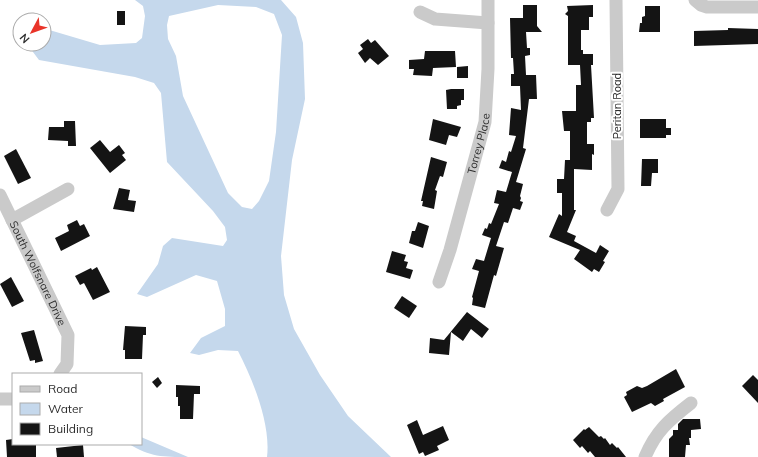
<svg xmlns="http://www.w3.org/2000/svg" width="758" height="457" font-family="Mulish,sans-serif">
<rect width="100%" height="100%" fill="#fff"/>
<g fill="#c5d8ec" fill-rule="evenodd">
<path d="M135,0H281L296,17L303,43L305,99L292,160L281,256L284,295L294,329L320,375L348,416L391,457H267C271,424 253,380 238,351L218,350L199,355L190,353L201,338L225,326V309L217,281L196,275L147,297L137,294L158,264L163,246L172,238L223,246L227,240L225,227L213,211L167,162L161,93L154,83L135,77L39,60L30,48V44H44V30L46,29L100,45L136,43L142,38L145,16L143,6ZM218,5L256,7L274,14L282,35L276,132L269,181L259,201L252,209L242,207L228,193L183,96L176,56L168,39L167,25L169,16Z"/>
<path d="M141,437L188,457C163,457 150,457 129,444H141Z"/>
</g>
<g fill="#141414">
<polygon points="523,5 537,5 537,26 542,32 526,32 527,48 530,48 530,55 525,56 526,75 536,75 537,99 529,99 523,148 526,149 516,182 523,184 520,196 521,198 520,201 523,202 520,210 513,208 508,223 504,222 496,246 504,248 496,276 494,275 485,308 472,305 473,298 472,297 479,271 472,269 476,259 484,261 491,238 482,235 485,228 487,229 489,223 491,224 499,204 494,203 497,190 506,192 512,172 499,168 502,160 506,162 509,151 511,152 516,136 509,135 511,108 521,110 520,86 511,86 511,74 514,74 513,58 511,58 510,18 523,18"/>
<polygon points="593,5 593,17 589,17 589,30 581,30 581,50 583,50 583,54 593,54 593,65 591,65 594,118 591,118 591,122 587,122 587,144 594,144 594,155 592,154 592,170 574,169 574,210 576,210 567,232 576,236 574,241 596,253 600,245 609,251 603,261 605,262 599,272 594,269 592,272 574,259 580,250 549,237 559,214 562,216 562,193 557,193 557,179 564,179 565,160 570,160 570,131 564,131 562,111 576,111 576,85 581,85 580,65 568,65 568,16 565,14 568,11 567,6"/>
<polygon points="645,6 660,6 660,32 639,32 640,23 642,23 642,17 645,16"/>
<rect x="117" y="11" width="8" height="14"/>
<polygon points="728,28 758,29 758,44 694,46 694,31 728,30"/>
<polygon points="368,39 371,43 375,40 389,56 378,65 370,58 365,63 358,53 363,49 360,45"/>
<polygon points="425,51 455,51 456,67 433,68 432,76 413,75 414,69 409,69 409,60 424,59"/>
<polygon points="468,66 468,78 457,78 457,67"/>
<polygon points="451,89 464,89 464,100 461,100 461,105 457,106 457,109 447,109 446,90"/>
<polygon points="433,119 461,127 457,137 449,135 446,145 429,140"/>
<polygon points="640,119 666,119 666,128 671,128 671,135 666,135 666,138 640,138"/>
<polygon points="64,121 75,121 76,146 68,146 68,141 48,140 49,127 64,127"/>
<polygon points="100,140 110,152 119,145 125,153 122,155 126,160 110,173 90,148"/>
<polygon points="16,149 31,178 18,184 4,156"/>
<polygon points="431,157 447,162 443,177 440,176 435,190 437,191 434,209 422,206 423,201 421,201"/>
<polygon points="642,159 658,159 658,173 652,173 651,186 641,186"/>
<polygon points="119,188 130,190 128,200 136,201 134,212 113,209"/>
<polygon points="77,220 80,226 84,224 90,236 61,251 55,238 69,231 67,225"/>
<polygon points="418,222 429,226 423,248 409,243 412,231 415,231"/>
<polygon points="392,251 406,255 404,261 408,262 406,268 413,270 410,279 386,272"/>
<polygon points="97,267 110,292 93,300 84,283 80,285 75,276 91,268 92,270"/>
<polygon points="11,277 24,301 12,307 0,284"/>
<polygon points="402,296 417,306 409,318 394,308"/>
<polygon points="467,312 489,329 482,338 471,329 463,341 451,332 449,355 429,353 430,338 444,340"/>
<polygon points="125,326 146,327 146,335 143,335 142,359 125,359 125,350 123,350"/>
<polygon points="34,330 43,361 35,363 35,360 30,361 21,333"/>
<polygon points="676,369 685,387 663,399 664,401 655,406 651,403 632,412 624,397 627,395 626,392 637,386 642,388 647,386"/>
<polygon points="753,375 758,380 758,403 742,386"/>
<polygon points="158,377 162,383 157,388 152,382"/>
<polygon points="176,385 200,386 200,394 194,394 193,419 180,419 180,406 178,406 178,397 176,397"/>
<polygon points="683,419 700,419 701,429 691,430 691,438 689,438 690,445 686,445 685,457 669,457 669,439 673,435 673,430 678,430 678,424"/>
<polygon points="417,420 423,435 443,426 449,440 437,446 439,450 425,456 423,452 419,454 407,425"/>
<polygon points="589,427 599,437 601,436 604,439 605,438 610,445 612,443 617,448 618,447 626,457 595,457 590,451 588,453 582,446 580,448 573,440 584,429 585,430"/>
<polygon points="13,439 13,444 36,444 36,457 7,457 6,440"/>
<polygon points="83,445 84,457 57,457 56,448"/>
</g>
<g fill="none" stroke-linecap="round" stroke-linejoin="round">
<g stroke="#cacaca" stroke-width="13">
<polyline points="695,0 701,5 707,7 758,7"/>
<polyline points="420,12 435,19 488,23"/>
<path id="s1" d="M0,195L68,335L67,364L60,374"/>
<polyline points="607,210 618,189 616,0"/>
<polyline points="12,220 68,189"/>
<path id="s2" d="M439,282L450,250L485,122L488,69V0"/>
<polyline points="0,399 13,399"/>
<path d="M645,457C656,431 669,420 691,403"/>
</g>
</g>
<g text-anchor="middle" stroke-width="4" stroke-linejoin="round" paint-order="stroke">
<g font-size="11" fill="#2d2d2d" stroke="#fff">
<text transform="translate(617 106) rotate(-90)" y="4">Peritan Road</text>
<text dy="4" stroke="none"><textPath href="#s2" startOffset="144">Torrey Place</textPath></text>
<text dy="4" stroke="none"><textPath href="#s1" startOffset="87">South Wolfsnare Drive</textPath></text>
</g>
</g>
<rect x="12" y="373" width="130" height="72" fill="#ffffff" stroke="#ababab"/>
<rect x="20" y="386" width="20" height="6" fill="#cacaca" stroke="#ababab"/>
<text x="48" y="393" font-size="12" fill="#2d2d2d">Road</text>
<rect x="20" y="403" width="20" height="12" fill="#c5d8ec" stroke="#ababab"/>
<text x="48" y="413" font-size="12" fill="#2d2d2d">Water</text>
<rect x="20" y="423" width="20" height="12" fill="#141414" stroke="#ababab"/>
<text x="48" y="433" font-size="12" fill="#2d2d2d">Building</text>
<g transform="translate(32 32) rotate(229)"><circle r="19" fill="#ffffff" stroke="#ababab"/>
<path d="M0-3L7 15L0 10L-7 15Z" fill="#e93429"/>
<text y="-6" font-size="11" font-weight="bold" text-anchor="middle" fill="#2d2d2d">N</text>
</g>
</svg>
